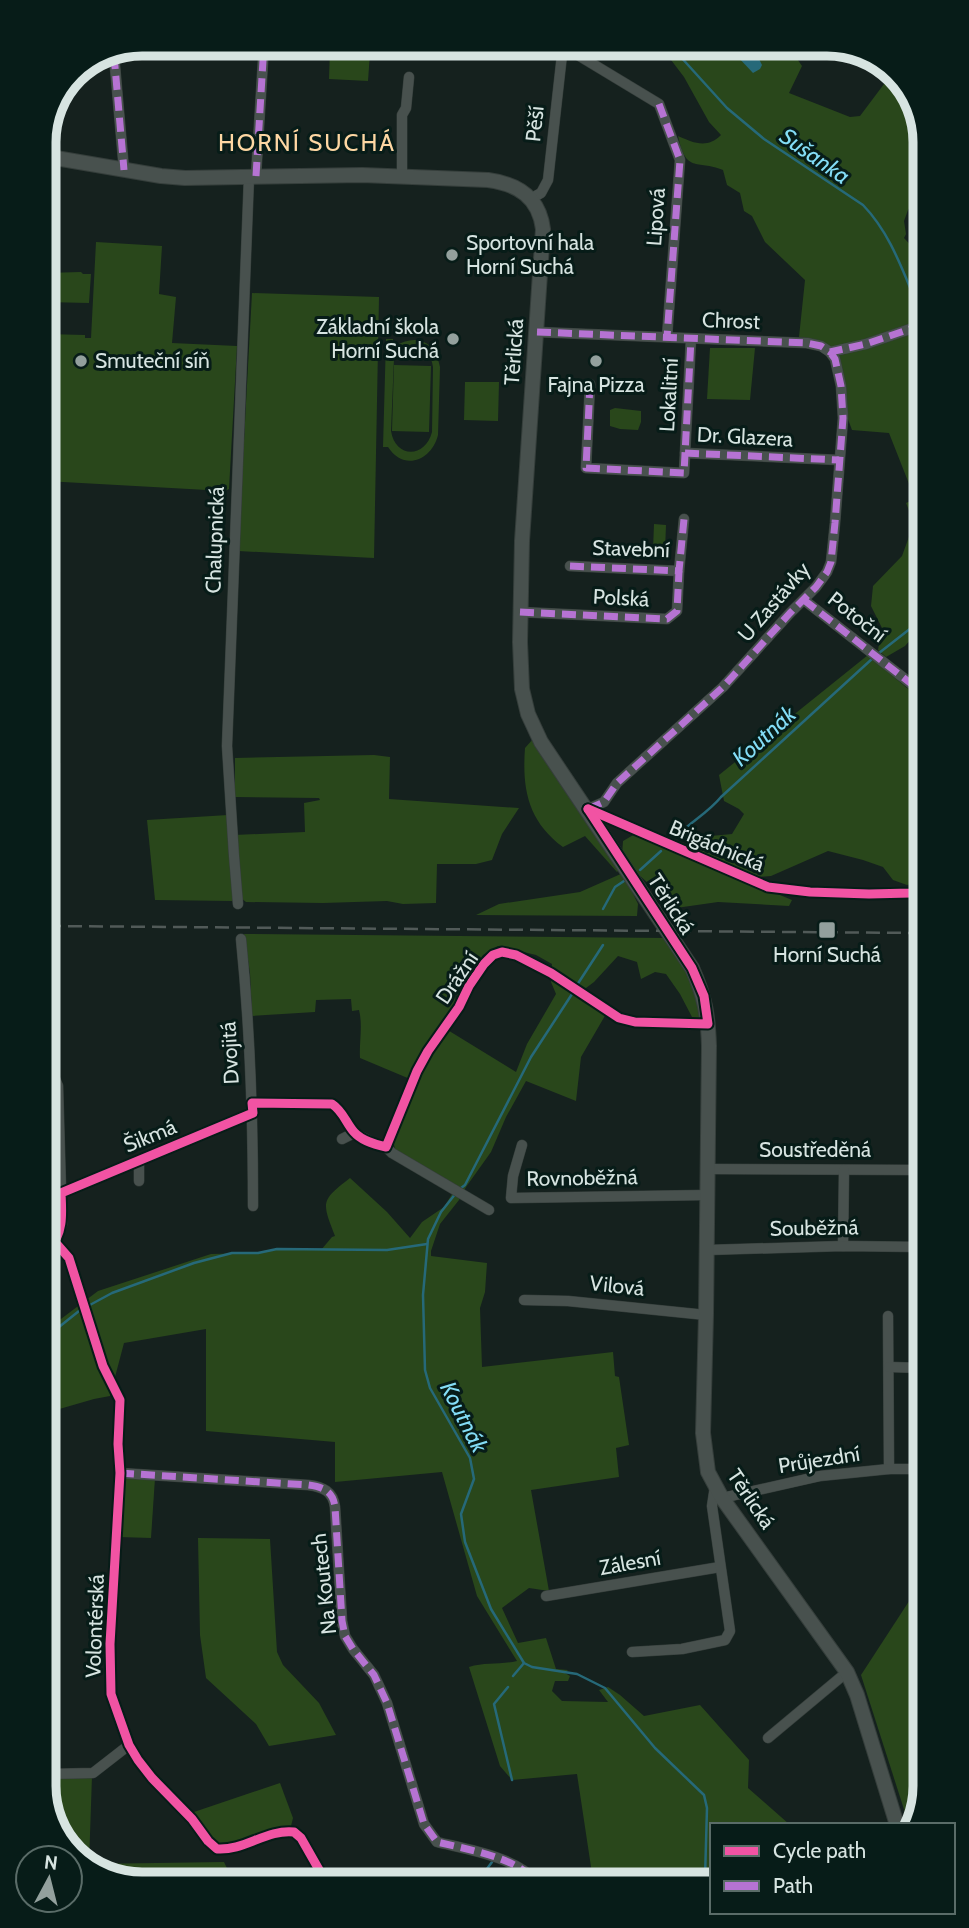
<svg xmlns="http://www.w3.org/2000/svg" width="969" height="1928" font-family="Cabin,sans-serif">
<rect width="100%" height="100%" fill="#15211e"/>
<g fill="#29471b" fill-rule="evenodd">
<path d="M653,44H787L802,66L789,93L850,117L860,116L893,72L918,105V196L908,210L904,221L906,234L904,238L919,254L920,629L905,646L886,657L878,650L882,628L871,606L873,586L902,556L914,523L906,503L915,499L889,433L852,430L846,414L845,383L819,341L799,337L805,280L765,242L752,216L744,211L740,193L727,185L723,170C696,159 686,174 678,136C694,143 707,149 721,135L709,122L684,77L668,56Z"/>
<polygon points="330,50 370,53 368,81 329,79"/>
<polygon points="96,242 162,246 159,294 176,297 172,343 237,346 229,489 225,491 45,481 45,334 85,335 85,338 91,338"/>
<polygon points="81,272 83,274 91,274 89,303 45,302 45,273"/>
<polygon points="252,293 379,297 374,558 238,551"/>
<path d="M386,339H393V347C416,333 435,340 440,367L438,435C432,460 404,472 388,447H383ZM413,345C426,348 431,354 433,367L432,432C425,459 395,458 391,431L394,358C399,350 404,347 413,345Z"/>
<polygon points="710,348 755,348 750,400 707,399"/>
<polygon points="394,365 431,366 429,432 392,431"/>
<polygon points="465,382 499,382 498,421 464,420"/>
<polygon points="615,408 641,411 641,422 638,430 620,429 610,426 610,410"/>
<polygon points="654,524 666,525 665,551 653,550"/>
<polygon points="868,655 907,688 920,692 921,882 907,885 893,880 883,867 863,860 828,851 771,876 757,877 686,846 689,838 732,834 744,814 739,809 724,801 719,775"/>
<path d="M533,739L620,869L617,872L585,836L563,847C528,821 522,789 525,748Z"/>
<polygon points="374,755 390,757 389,799 519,808 502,834 492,860 476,864 437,864 436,903 403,904 387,901 323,903 246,902 241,898 234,835 305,832 304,803 320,800 319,798 235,797 235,758"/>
<polygon points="228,815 235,896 232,901 155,900 147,820"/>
<polygon points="635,834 792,900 789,906 718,902 676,908 630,867 622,855 623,841"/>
<polygon points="623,873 638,904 637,916 476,915 499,904 580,892"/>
<path d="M244,934L667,938C680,958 706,994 700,1019L692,1017L680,994L666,974L655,972L641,979L637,962L618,956L594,982L578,994L606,1014L581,1057L576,1101L526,1081L506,1117L491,1152L466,1187L459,1200L440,1224L431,1251V1256L487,1263L485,1292L480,1308L482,1367L613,1352L615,1376L619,1377L629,1445L616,1448L619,1477L531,1490L549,1591L529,1588L502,1608L518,1643L546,1638L556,1669L568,1670L565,1673L570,1676L568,1681H555L552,1691L562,1701L608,1702L599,1690L608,1687L620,1695L644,1716L700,1705L749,1760L748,1788L789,1824L712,1825V1878L593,1880L577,1774L512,1780L500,1766L469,1667C485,1662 501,1665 517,1661L477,1596L442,1472L335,1482V1442L206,1431V1329L124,1343L110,1396L94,1399L49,1412V1328L98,1291L211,1254L258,1253L278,1249L321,1250L332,1237L335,1236C322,1202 320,1201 350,1178L387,1212L410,1238L422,1222L444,1207L457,1186L396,1152L392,1138L419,1076L446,1029L516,1072L527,1044L556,994L551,982L552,964L536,955L498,946L483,955L459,996L455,995L456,1003L430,1040L410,1079L360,1058C359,1042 363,1026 359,1010L352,1011L351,999L316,1000L315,1012L252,1016L250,973Z"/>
<polygon points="127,1478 155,1478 151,1538 119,1537 122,1481"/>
<polygon points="198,1538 270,1539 277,1652 283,1665 319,1703 336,1735 269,1746 256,1724 206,1678 200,1635"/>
<polygon points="924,1587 925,1787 914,1825 909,1825 861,1675 915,1592"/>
<polygon points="92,1776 89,1864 224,1862 234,1883 135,1884 82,1864 51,1823 51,1777"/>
<polygon points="280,1783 293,1818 291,1826 229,1846 219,1845 191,1813"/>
</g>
<polygon fill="#266979" points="743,44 752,45 762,65 760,69 753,73 737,56 737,50"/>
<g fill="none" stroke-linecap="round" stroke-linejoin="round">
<g stroke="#266979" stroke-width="2.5">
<path d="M669,44L727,108L764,139L863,205C891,234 903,272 919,309"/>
<polyline points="879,653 920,621"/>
<path d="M676,837C690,822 708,813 721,797L873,658"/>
<polyline points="640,870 661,851"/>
<polyline points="603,909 615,887 627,879"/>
<polyline points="577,985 603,945"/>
<polyline points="461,1188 465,1185 531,1057 574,991"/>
<polyline points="456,1193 441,1212 428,1239 423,1295 425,1370 430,1388 470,1458 474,1479 461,1514 465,1542 491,1609 524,1663 532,1667 577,1674 605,1688 655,1748 704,1795 707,1808 705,1878"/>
<polyline points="88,1306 112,1293 194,1263 232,1253 258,1253 277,1249 387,1250 427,1244"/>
<polyline points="49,1335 79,1311"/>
<polyline points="513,1676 524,1663"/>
<polyline points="508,1687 494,1704 512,1780"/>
<polyline points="478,1881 492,1862"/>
</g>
<g stroke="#353e3b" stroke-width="11">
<g id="minor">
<polyline points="114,55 124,170"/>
<polyline points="402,175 402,115 406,108 409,77"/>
<polyline points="256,176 264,44"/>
<polyline points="530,199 541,193 548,180 563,46 659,104 680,160 667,337"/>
<polyline points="537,332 807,343 821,346 830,352 866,344 919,326"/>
<polyline points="590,384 586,468 684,473 691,339"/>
<polyline points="685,453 839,460"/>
<polyline points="570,566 679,571 684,519"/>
<polyline points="804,600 914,686 920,688"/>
<polyline points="520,612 667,619 677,611 679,571"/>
<polyline points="588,809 604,802 617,783 723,687 790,613 816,587 827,572 831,562 835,523 843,418 841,386 835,359 830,352"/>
<polyline points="588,809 768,887 810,892 869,894 911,893 921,889"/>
<polyline points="238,904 234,856 227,746 249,177"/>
<path d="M241,939C250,1028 253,1117 253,1206"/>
<polyline points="48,1062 58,1086 62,1224 55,1242 49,1249"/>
<polyline points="342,1139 354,1133 377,1145 386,1147 417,1071 428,1051 459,1007 469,986 484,964 493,955 502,952 516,955 551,973 619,1018 635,1022 708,1024"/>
<polyline points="522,1145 513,1176 511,1198 707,1195"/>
<polyline points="386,1147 392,1153 489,1210"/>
<polyline points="139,1160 139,1181"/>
<polyline points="708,1169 923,1170"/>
<polyline points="61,1193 253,1113"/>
<path d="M55,1242L69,1258L103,1366L120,1400L118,1444L120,1473L110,1644L111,1694L129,1745L138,1760L152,1778L192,1819L208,1841L217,1849C244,1851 267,1829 294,1832L301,1838L326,1882"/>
<polyline points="843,1246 844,1170"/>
<polyline points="707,1250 843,1246 923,1247"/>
<polyline points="524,1300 568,1301 706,1315"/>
<polyline points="888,1316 889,1469"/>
<polyline points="889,1367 923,1368"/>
<path d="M120,1473L308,1485C323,1487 333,1491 335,1507L342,1621L345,1636L353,1649L374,1675L387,1703L424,1824L437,1842C465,1849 516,1857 534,1880"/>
<polyline points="722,1498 820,1476 889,1469 924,1469"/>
<polyline points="546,1596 720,1567"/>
<polyline points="632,1652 682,1649 725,1640 730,1631 712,1506 715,1486"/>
<polyline points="768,1738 847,1672"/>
<polyline points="51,1774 93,1773 129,1745"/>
</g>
</g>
<g stroke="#353e3b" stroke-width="16">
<path id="secondary" d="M44,156L161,176L185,178L362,175L488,180C518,184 539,197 543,229L522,541L520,642L522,689L528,714L541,742L692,968C705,997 708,1015 709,1046L706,1315L703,1433L708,1472L722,1498L847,1672L857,1695L897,1825"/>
</g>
<use href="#minor" stroke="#48514e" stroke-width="10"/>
<use href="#secondary" stroke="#48514e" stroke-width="14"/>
<polyline stroke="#515a58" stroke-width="2.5" stroke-dasharray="14 7" stroke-linecap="butt" points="47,926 922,933"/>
<g stroke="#b673d3" stroke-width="7" stroke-dasharray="14 7" stroke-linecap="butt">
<polyline points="114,55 124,170"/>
<polyline points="659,104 680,160 667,337"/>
<polyline points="256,176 264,44"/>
<polyline points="537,332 807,343 821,346 830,352 866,344 919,326"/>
<polyline points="590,384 586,468 684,473 691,339"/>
<polyline points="685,453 839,460"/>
<polyline points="570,566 679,571 684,519"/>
<polyline points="804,600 914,686 920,688"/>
<polyline points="520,612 667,619 677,611 679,571"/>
<polyline points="588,809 604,802 617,783 723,687 790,613 816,587 827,572 831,562 835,523 843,418 841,386 835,359 830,352"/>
<path d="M120,1473L308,1485C323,1487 333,1491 335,1507L342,1621L345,1636L353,1649L374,1675L387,1703L424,1824L437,1842C465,1849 516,1857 534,1880"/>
</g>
<g stroke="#071c18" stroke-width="13">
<g id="cycleway">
<polyline points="588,809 768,887 810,892 869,894 911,893 921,889"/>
<path d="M55,1242L69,1258L103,1366L120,1400L118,1444L120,1473L110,1644L111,1694L129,1745L138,1760L152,1778L192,1819L208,1841L217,1849C244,1851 267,1829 294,1832L301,1838L326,1882"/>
<path d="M49,1249C64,1233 62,1213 61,1193L253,1113L252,1103L332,1104C343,1111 346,1123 354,1132C361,1140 376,1145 386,1147L417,1071L428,1051L459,1007L469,986L484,964L493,955L502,952L516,955L551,973L619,1018L635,1022L708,1024L704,996L692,968L588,809"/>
</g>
</g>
<use href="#cycleway" stroke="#f153a3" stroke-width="9"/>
</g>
<g fill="#93a09d" stroke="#071c18" stroke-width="2.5">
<circle cx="452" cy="255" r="7"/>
<circle cx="453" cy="339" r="7"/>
<circle cx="81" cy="361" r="7"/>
<circle cx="596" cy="361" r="7"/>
<rect x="818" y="921" width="18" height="18" rx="3.5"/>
</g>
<g text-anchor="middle" stroke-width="6" stroke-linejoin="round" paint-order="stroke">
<g font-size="21" fill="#d7e4e1" stroke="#071c18">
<text transform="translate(535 124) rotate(-84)" y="7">Pěší</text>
<text transform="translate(656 217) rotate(-86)" y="7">Lipová</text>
<text transform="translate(731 321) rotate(2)" y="7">Chrost</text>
<text transform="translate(514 352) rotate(-86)" y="7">Těrlická</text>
<text transform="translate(669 395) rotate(-87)" y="7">Lokalitní</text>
<text transform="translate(745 437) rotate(3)" y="7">Dr. Glazera</text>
<text transform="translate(215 540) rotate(-88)" y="7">Chalupnická</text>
<text transform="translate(631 549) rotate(2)" y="7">Stavební</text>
<text transform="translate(621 598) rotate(3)" y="7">Polská</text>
<text transform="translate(774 602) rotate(-49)" y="7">U Zastávky</text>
<text transform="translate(857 617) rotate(38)" y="7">Potoční</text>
<text transform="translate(717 846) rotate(23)" y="7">Brigádnická</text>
<text transform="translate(671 904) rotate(57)" y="7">Těrlická</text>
<text transform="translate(457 978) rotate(-56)" y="7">Drážní</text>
<text transform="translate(230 1053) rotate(-93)" y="7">Dvojitá</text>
<text transform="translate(150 1136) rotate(-22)" y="7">Šikmá</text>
<text x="815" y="1157">Soustředěná</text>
<text transform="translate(582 1178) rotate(-1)" y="7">Rovnoběžná</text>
<text transform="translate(814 1228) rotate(-1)" y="7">Souběžná</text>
<text transform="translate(617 1286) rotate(6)" y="7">Vilová</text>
<text transform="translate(819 1460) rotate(-9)" y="7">Průjezdní</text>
<text transform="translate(751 1499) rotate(56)" y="7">Těrlická</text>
<text transform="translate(630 1563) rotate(-10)" y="7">Zálesní</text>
<text transform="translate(324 1584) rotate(-96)" y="7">Na Koutech</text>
<text transform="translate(95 1626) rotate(-88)" y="7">Volontérská</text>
</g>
<g font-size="21" fill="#d7e4e1" stroke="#071c18" text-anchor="start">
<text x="466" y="250">Sportovní hala<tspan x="466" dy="24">Horní Suchá</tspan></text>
<text x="439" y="334" text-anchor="end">Základní škola<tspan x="439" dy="24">Horní Suchá</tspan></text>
<text x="95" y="368">Smuteční síň</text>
<text x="596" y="392" text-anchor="middle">Fajna Pizza</text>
<text x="827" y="962" text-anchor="middle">Horní Suchá</text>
</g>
<g font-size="23" font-style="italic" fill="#83ddf6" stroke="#071c18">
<text transform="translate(815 156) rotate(35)" y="8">Sušanka</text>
<text transform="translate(764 736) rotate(-42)" y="8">Koutnák</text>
<text transform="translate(464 1417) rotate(63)" y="8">Koutnák</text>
</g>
<g font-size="24" letter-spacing="2" fill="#fed7a3" stroke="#071c18">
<text x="307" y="151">HORNÍ SUCHÁ</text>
</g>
</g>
<path d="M0 0H969V1928H0ZM142 56H827A86 86 0 0 1 913 142V1786A86 86 0 0 1 827 1872H142A86 86 0 0 1 56 1786V142A86 86 0 0 1 142 56Z" fill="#071c18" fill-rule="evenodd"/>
<path fill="none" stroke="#d7e4e1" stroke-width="9" d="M142 56H827A86 86 0 0 1 913 142V1786A86 86 0 0 1 827 1872H142A86 86 0 0 1 56 1786V142A86 86 0 0 1 142 56Z"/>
<rect x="710" y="1823" width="245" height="91" fill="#071c18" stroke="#5a6c68" stroke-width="2"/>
<rect x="724" y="1846" width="35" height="10" fill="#f153a3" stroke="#5a6c68" stroke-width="2"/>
<text x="773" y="1858" font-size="21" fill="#d7e4e1">Cycle path</text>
<rect x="724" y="1881" width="35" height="10" fill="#b673d3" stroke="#5a6c68" stroke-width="2"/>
<text x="773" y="1893" font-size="21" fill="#d7e4e1">Path</text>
<g transform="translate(49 1879) rotate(7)"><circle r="33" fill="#071c18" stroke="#5a6c68" stroke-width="2"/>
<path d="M0-5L12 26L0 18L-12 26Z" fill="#93a09d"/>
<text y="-10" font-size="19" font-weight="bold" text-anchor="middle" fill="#d7e4e1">N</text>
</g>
</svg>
